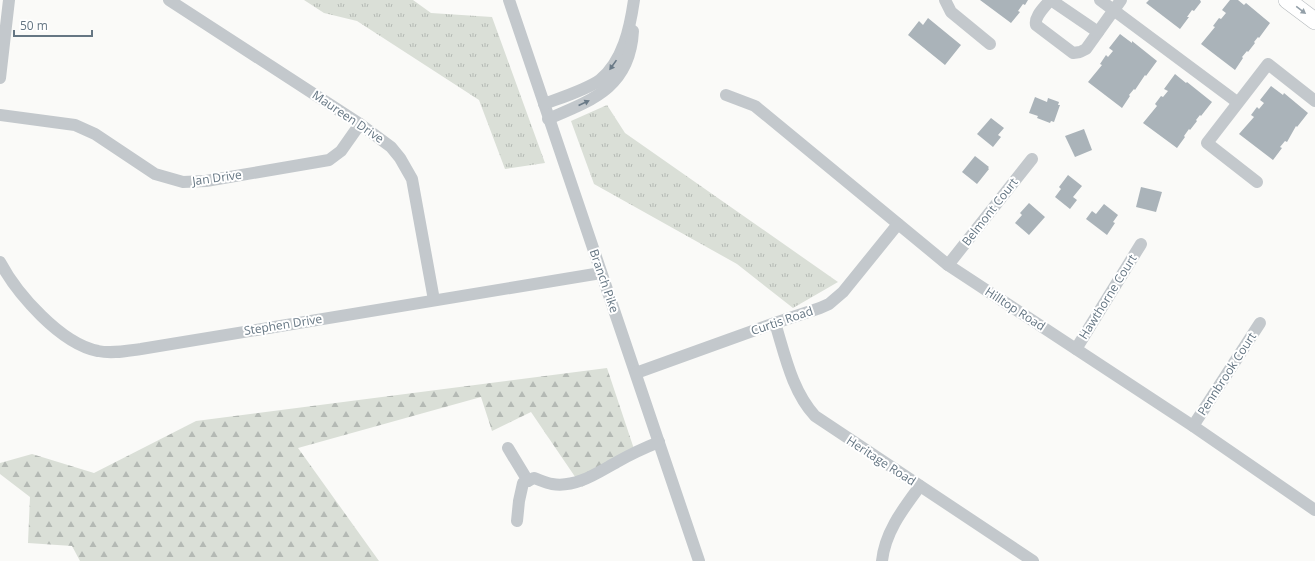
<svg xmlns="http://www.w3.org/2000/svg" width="1315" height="561" font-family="'Open Sans',sans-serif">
<defs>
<pattern id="grass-tufts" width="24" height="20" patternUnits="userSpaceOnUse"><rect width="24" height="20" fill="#dadfd7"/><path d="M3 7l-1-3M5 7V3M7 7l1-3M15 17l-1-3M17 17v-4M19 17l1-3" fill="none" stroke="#b4b9b4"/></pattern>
<pattern id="forest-firs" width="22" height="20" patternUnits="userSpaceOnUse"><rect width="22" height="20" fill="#dadfd7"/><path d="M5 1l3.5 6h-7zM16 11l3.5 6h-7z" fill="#b4b9b4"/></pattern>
</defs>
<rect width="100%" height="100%" fill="#fafaf8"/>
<g fill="url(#grass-tufts)">
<polygon points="304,0 413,0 431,13 492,17 545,163 505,169 479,100 357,21 324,13"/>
<polygon points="607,105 625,133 838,282 793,308 737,264 594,184 571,121"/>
</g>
<polygon fill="url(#forest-firs)" points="607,368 635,452 582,487 531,412 492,431 481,397 298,448 379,561 80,561 72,546 28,543 30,497 0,474 0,463 32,454 94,473 196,421"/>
<g fill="#aab3b9">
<polygon points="980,0 1028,0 1025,5 1023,4 1018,11 1020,12 1011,23"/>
<polygon points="1149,0 1200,0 1201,2 1194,11 1192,10 1187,17 1189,17 1180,29 1146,3"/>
<polygon points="1230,0 1238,0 1244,5 1246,3 1270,23 1259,38 1258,37 1254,42 1255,43 1248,52 1247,51 1242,57 1243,58 1235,70 1201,44 1215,27 1213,26 1219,18 1221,19 1226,13 1222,10"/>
<polygon points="928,18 961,45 945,65 908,35 919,21 923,25"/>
<polygon points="1120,34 1132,43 1132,41 1157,61 1146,76 1145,75 1135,90 1134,89 1129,95 1130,96 1122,108 1088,82 1102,65 1100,64 1106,55 1108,57 1113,51 1109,48"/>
<polygon points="1175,74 1186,83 1187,82 1212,102 1201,116 1200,115 1196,120 1197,121 1190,130 1189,129 1184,136 1185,137 1177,148 1143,123 1157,106 1155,104 1161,96 1163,97 1168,91 1164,89"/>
<polygon points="1271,86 1283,95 1284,93 1308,113 1297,127 1296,126 1287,142 1285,141 1280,147 1282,148 1273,160 1239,134 1254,117 1251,115 1257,107 1259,109 1264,103 1260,100"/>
<polygon points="1035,97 1047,102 1048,98 1059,102 1058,105 1060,105 1054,122 1051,121 1050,123 1037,118 1038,116 1029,113"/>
<polygon points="991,118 1004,128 998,135 1001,137 993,147 977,134"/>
<polygon points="1084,129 1092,150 1075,157 1065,136"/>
<polygon points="975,156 989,167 988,168 989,169 977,184 962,172"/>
<polygon points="1068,175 1082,186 1073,197 1077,200 1070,209 1055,197 1061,189 1059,187"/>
<polygon points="1141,187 1162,192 1156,212 1136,207"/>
<polygon points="1029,203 1045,217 1029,235 1015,223 1022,215 1020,213"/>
<polygon points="1104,204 1118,215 1113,222 1115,223 1107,235 1086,219 1092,211 1096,214"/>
</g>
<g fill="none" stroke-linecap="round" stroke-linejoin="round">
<g stroke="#b4b9bd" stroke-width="18">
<polyline id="highway" points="1287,0 1315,21"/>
</g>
<g stroke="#c3c8cc" stroke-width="12">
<polyline points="169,0 360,124 391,147 400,158 412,179 434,300"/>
<polyline points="509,0 699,561"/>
<polyline points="945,0 951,12 990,44"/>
<path d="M1050,0C1045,7 1034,16 1036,25L1073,53L1080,52L1086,49L1121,0"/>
<polyline points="1051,0 1098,32"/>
<polyline points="1100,0 1237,102"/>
<polyline points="0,78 9,0"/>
<polyline points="726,95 755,106 948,265 1193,426 1315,510"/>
<path d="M544,104C560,98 586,90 600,80C623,61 630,28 634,0"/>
<polyline points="0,115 75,125 95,134 155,174 183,182 206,181 329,160 341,151 360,124"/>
<path d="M548,119C593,100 630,87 633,31"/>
<polyline points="1257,182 1207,143 1268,64 1315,101"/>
<path d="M0,262C17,294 61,344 98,351C112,354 126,351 141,349L601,273"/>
<polyline points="948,265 1032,159"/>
<path d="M775,323C785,355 792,391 815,416L1033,561"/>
<polyline points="1076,349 1141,244"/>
<polyline points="636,373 775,323 820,308 829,304 843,292 898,224"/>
<polyline points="1193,426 1260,323"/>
<polyline points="508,448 528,481"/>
<path d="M517,521L519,501L523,483L534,478C540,480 546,483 552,484C576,488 597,473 617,462C631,454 644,448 659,442"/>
<path d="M882,561C885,532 903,509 920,486"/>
</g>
<use href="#highway" stroke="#fff" stroke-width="17"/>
</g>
<defs><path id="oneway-solid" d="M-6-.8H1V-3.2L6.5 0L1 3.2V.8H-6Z"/></defs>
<use fill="#939fa8" href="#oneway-solid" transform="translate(1301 10) rotate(37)"/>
<g fill="#6a7a87">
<use href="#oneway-solid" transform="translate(613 65) rotate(125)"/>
<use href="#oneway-solid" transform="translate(584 103) rotate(-25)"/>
</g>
<g text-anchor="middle" stroke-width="4" stroke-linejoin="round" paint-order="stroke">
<g font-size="12" fill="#657683" stroke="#fff">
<text transform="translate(348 117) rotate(34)" y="4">Maureen Drive</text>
<text transform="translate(217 178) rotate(-8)" y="4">Jan Drive</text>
<text transform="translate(990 212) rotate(-52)" y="4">Belmont Court</text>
<text transform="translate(604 281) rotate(71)" y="4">Branch Pike</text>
<text transform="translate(1108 297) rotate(-58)" y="4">Hawthorne Court</text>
<text transform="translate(1015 309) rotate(33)" y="4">Hilltop Road</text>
<text transform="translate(782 321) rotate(-19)" y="4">Curtis Road</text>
<text transform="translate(283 325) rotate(-9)" y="4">Stephen Drive</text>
<text transform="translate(1227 374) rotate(-57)" y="4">Pennbrook Court</text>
<text transform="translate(881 461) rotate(33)" y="4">Heritage Road</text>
</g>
</g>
<path d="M14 30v6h78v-6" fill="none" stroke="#657683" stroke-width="2"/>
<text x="20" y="30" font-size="12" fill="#657683" stroke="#ffffff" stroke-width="3" paint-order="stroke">50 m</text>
</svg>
